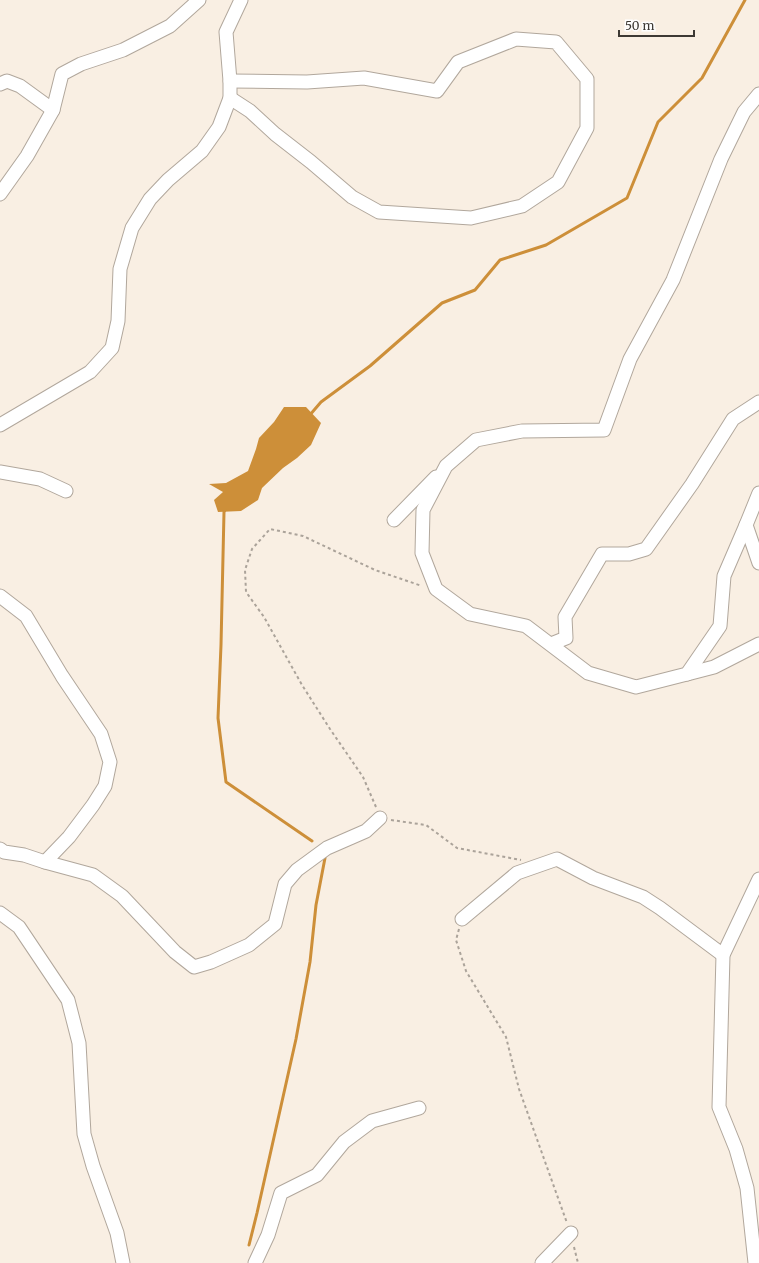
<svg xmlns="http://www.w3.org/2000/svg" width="759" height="1263" font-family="Merriweather,serif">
<rect width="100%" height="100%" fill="#f9efe3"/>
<polygon fill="#cd8f39" points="284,407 306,407 321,423 311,445 297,458 283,468 262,488 258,500 241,511 218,512 214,500 223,492 209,484 226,483 248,471 256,449 259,438 274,422"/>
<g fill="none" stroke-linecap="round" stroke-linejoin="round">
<g stroke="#cd8f39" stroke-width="3">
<polyline points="309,416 321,402 370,366 442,303 475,290 500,260 546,245 627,198 658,122 702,78 745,0"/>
<polyline points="225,510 224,512 221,645 218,718 226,782 312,841"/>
<polyline points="249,1245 257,1213 296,1039 310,962 316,905 325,858"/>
</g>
<g stroke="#b1a79c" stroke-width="15">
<g id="minor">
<polyline points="0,84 7,81 20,86 53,110"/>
<polyline points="230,98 250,111 275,134 311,162 352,197 379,212 471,218 522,206 558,182 587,128 587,79 556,42 516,39 458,62 437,91 364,78 307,82 230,81"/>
<polyline points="0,194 27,156 53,110 62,74 81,64 123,50 170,26 199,0"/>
<polyline points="0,425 90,372 112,348 118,321 120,269 132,228 150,199 168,180 202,151 219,127 230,98 230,81 226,32 241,0"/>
<polyline points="0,472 40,479 66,491"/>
<polyline points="759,493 746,525 759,563"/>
<polyline points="394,520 436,477"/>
<polyline points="746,525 724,576 720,626 687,674 636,687 588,673 526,626 470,614 436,589 422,553 423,510 446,466 476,440 522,431 604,430 630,359 673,280 721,159 744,112 759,94"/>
<polyline points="0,596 26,616 62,676 101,734 110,762 105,786 93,805 69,837 45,862"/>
<polyline points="551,644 566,638 565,617 602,554 629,554 646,549 692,484 733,419 759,402"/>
<polyline points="687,674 714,667 759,644"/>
<polyline points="0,849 4,852 24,855 45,862 93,875 122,896 175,952 194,967 211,962 249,945 275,924 285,884 297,870 327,848 366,831 380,818"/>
<polyline points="0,913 19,927 68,1000 79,1043 84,1134 93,1166 117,1233 123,1263"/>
<polyline points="462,919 517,873 557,859 593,878 643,897 660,908 723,955"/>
<polyline points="255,1263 268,1235 281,1193 317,1175 344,1142 372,1121 419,1108"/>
<polyline points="542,1263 571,1233"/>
<polyline points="755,1263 747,1188 736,1149 719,1107 723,955 759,879"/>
</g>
</g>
<g stroke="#aba39a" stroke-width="2" stroke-dasharray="3 3" stroke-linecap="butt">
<polyline points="376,807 363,777 330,729 302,685 264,617 246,592 245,570 252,549 270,529 303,536 375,570 422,586"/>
<polyline points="391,820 426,825 457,848 521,860"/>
<polyline points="459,929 456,940 466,971 506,1037 519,1089 567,1223"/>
<polyline points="574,1247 578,1263"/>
</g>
<use href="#minor" stroke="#fff" stroke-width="13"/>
</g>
<path d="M619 30v6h75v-6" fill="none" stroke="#3d3934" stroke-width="2"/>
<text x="625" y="30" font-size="12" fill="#3d3934" stroke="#fefefe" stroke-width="3" paint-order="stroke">50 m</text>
</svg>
